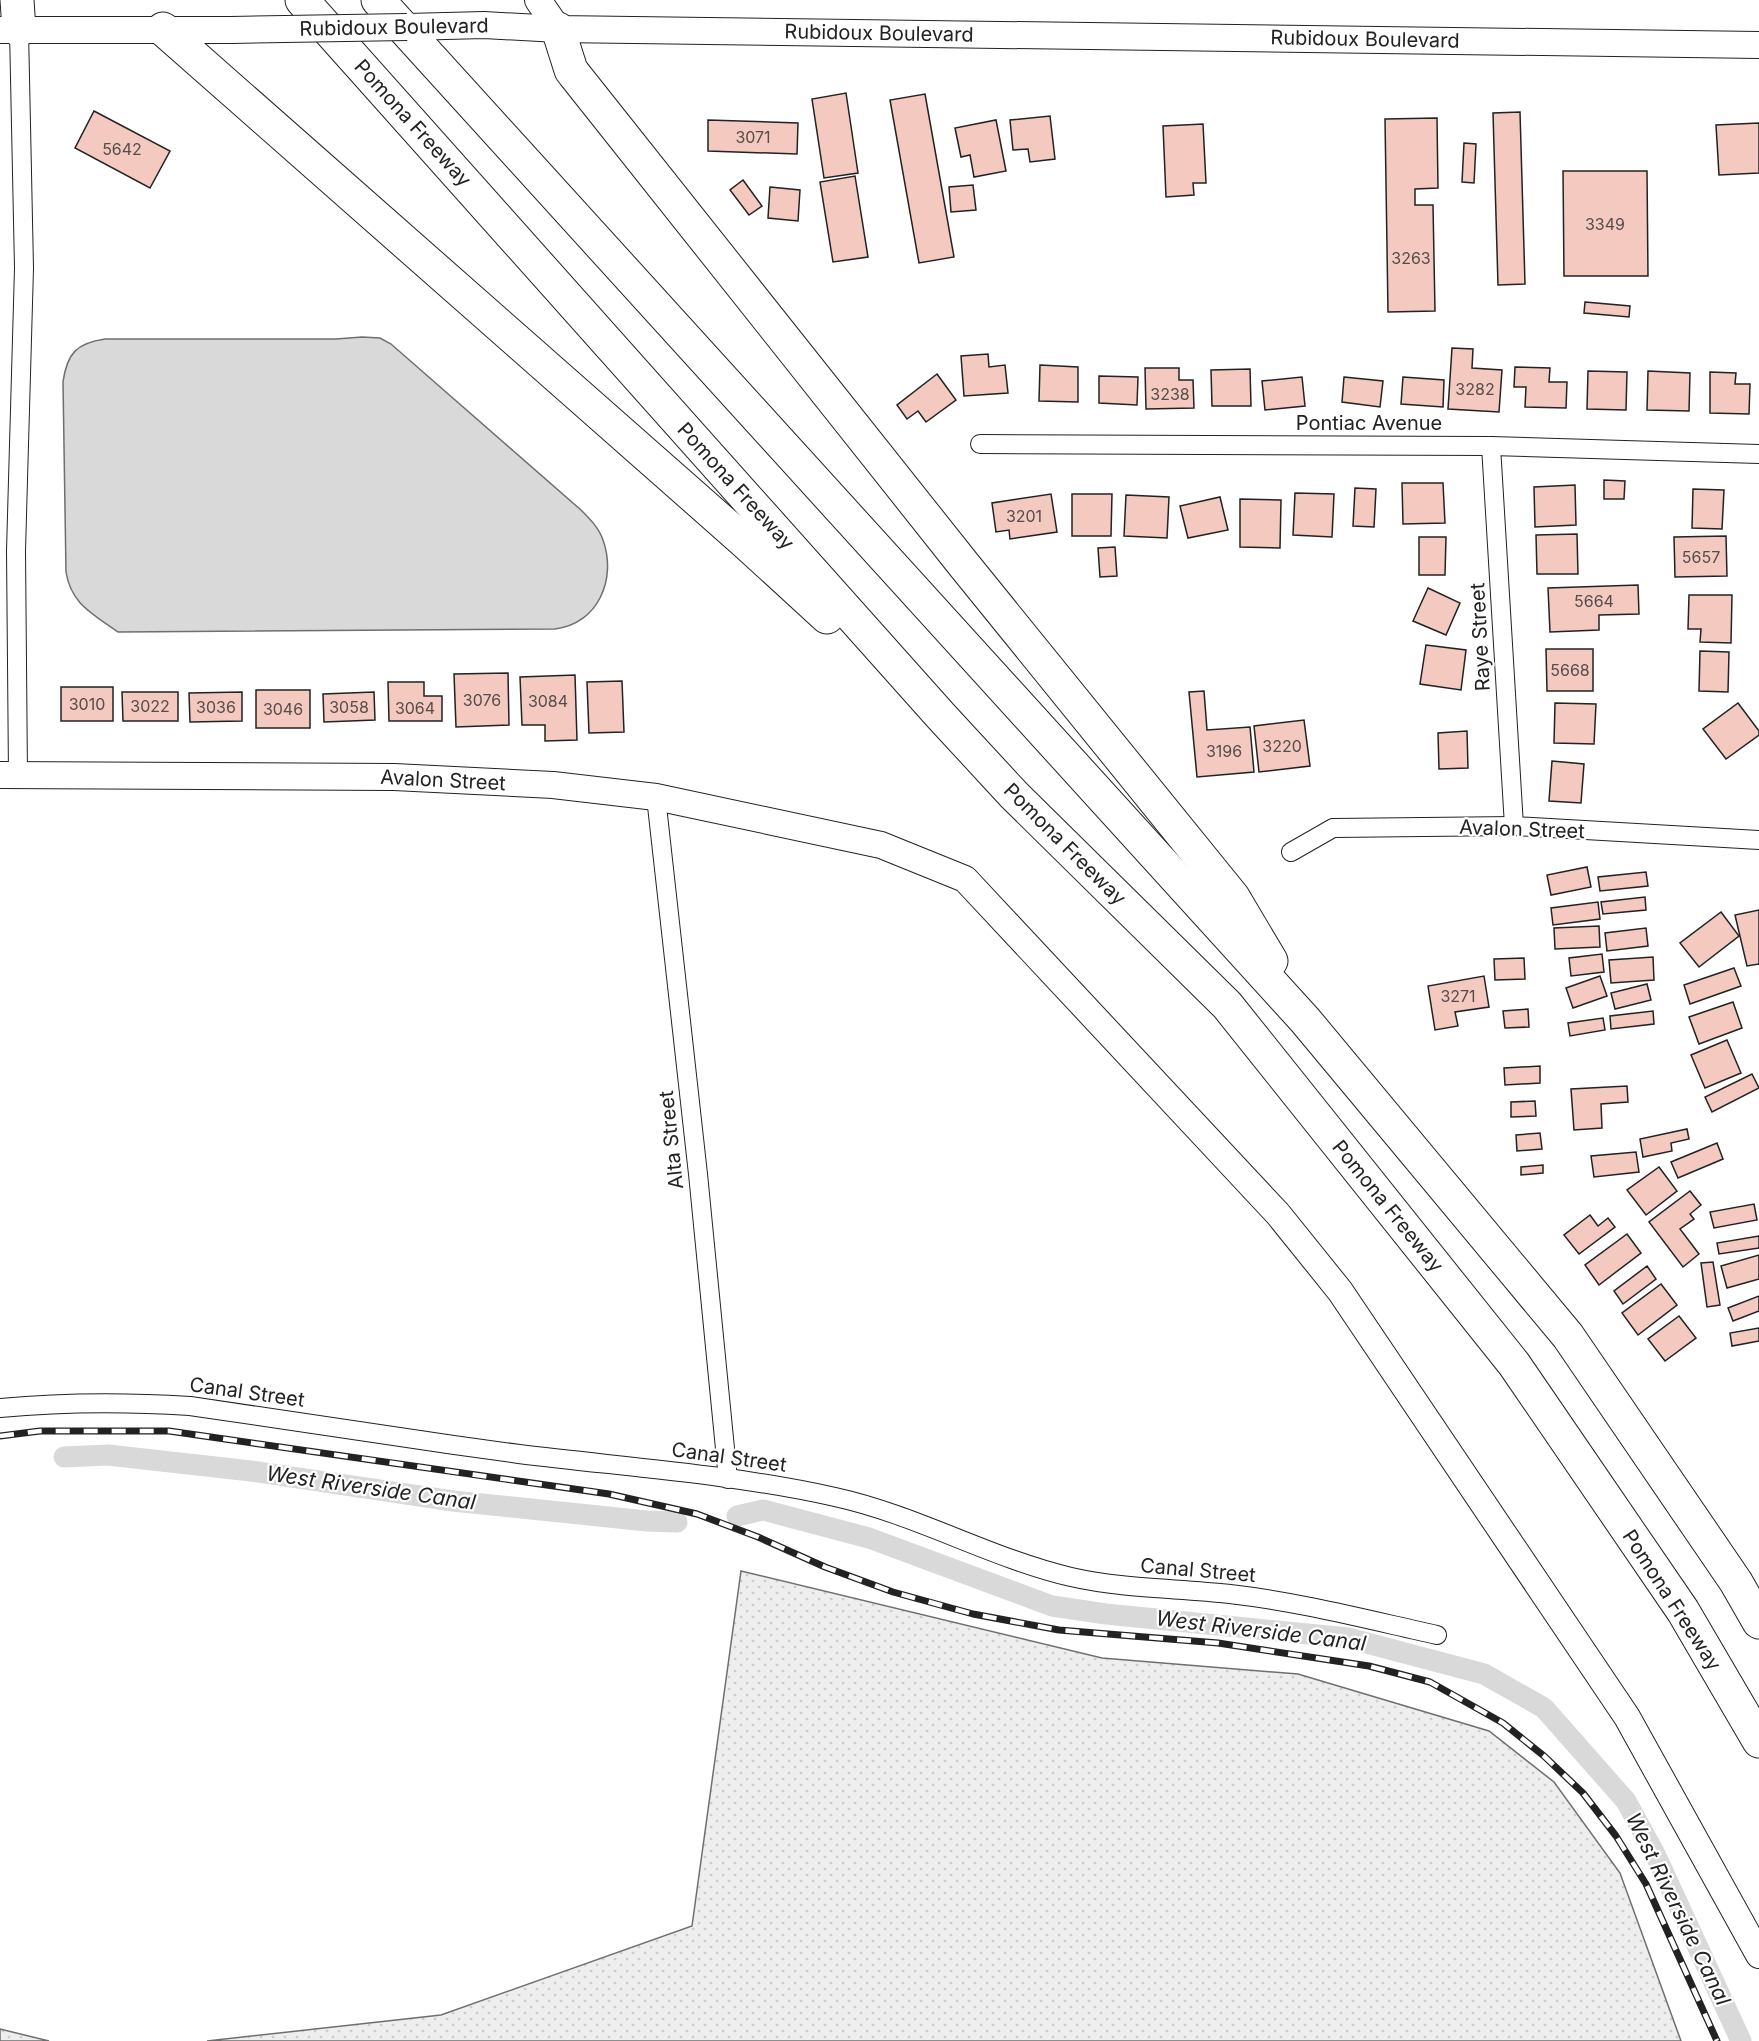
<svg xmlns="http://www.w3.org/2000/svg" width="1759" height="2041" font-family="Inter,sans-serif">
<defs>
<pattern id="grass-dots" width="8" height="8" patternUnits="userSpaceOnUse" patternTransform="scale(1.5)"><rect width="8" height="8" fill="#eee"/><path d="M2 2h.1M6 6h.1" fill="none" stroke="#ccc" stroke-width="1.8" stroke-linecap="round"/></pattern>
</defs>
<rect width="100%" height="100%" fill="#fff"/>
<g fill="url(#grass-dots)" stroke="#6f6f6f" stroke-width="1.5">
<polygon points="741,1571 1102,1658 1298,1674 1489,1731 1554,1782 1620,1873 1681,2041 207,2041 441,2015 692,1926"/>
<polygon points="0,2029 49,2041 0,2041"/>
</g>
<path fill="#d9d9d9" stroke="#6f6f6f" stroke-width="1.5" d="M362,337L380,338L391,344L581,510C590,519 599,528 603,540C617,579 598,624 555,629L118,632C93,614 71,604 66,572L63,382C67,353 77,343 105,339H336Z"/>
<g fill="none" stroke-linecap="round" stroke-linejoin="round">
<g stroke="#d9d9d9" stroke-width="21">
<polyline points="64,1457 108,1455 251,1471 453,1501 647,1521 677,1522"/>
<polyline points="737,1516 763,1510 869,1538 1052,1606 1106,1614 1348,1638 1484,1674 1544,1708 1626,1801 1655,1854 1741,2041"/>
</g>
</g>
<g fill="#f3c9c0" stroke="#222" stroke-width="1.5">
<polygon points="846,93 858,173 824,178 812,99"/>
<polygon points="925,94 954,257 919,263 890,100"/>
<polygon points="94,111 170,151 150,188 75,148"/>
<polygon points="1520,112 1525,284 1498,285 1493,113"/>
<polygon points="1050,116 1055,159 1030,162 1028,149 1013,150 1010,120"/>
<polygon points="1437,118 1438,188 1415,189 1415,205 1433,205 1435,311 1388,312 1385,119"/>
<polygon points="708,120 798,123 797,154 708,151"/>
<polygon points="996,120 1006,171 974,177 970,155 961,157 955,128"/>
<polygon points="1759,123 1759,173 1719,175 1716,125"/>
<polygon points="1203,124 1206,183 1193,183 1194,195 1166,197 1163,126"/>
<polygon points="1464,143 1476,144 1474,183 1462,182"/>
<polygon points="1563,171 1647,171 1648,276 1564,276"/>
<polygon points="855,176 868,257 833,262 820,182"/>
<polygon points="743,180 762,206 749,215 730,190"/>
<polygon points="973,185 976,210 951,212 949,187"/>
<polygon points="770,187 800,190 798,221 768,218"/>
<polygon points="1585,302 1630,306 1629,317 1584,313"/>
<polygon points="1452,348 1473,349 1472,368 1502,370 1499,412 1448,409"/>
<polygon points="988,354 989,367 1005,365 1008,393 964,396 961,356"/>
<polygon points="1040,365 1078,367 1078,402 1039,401"/>
<polygon points="1515,367 1550,368 1549,382 1567,382 1566,408 1525,407 1526,387 1514,387"/>
<polygon points="1145,368 1179,368 1179,380 1193,380 1194,408 1146,409"/>
<polygon points="1250,369 1251,406 1212,406 1211,370"/>
<polygon points="1588,371 1627,372 1626,410 1587,409"/>
<polygon points="1648,371 1690,373 1689,411 1647,410"/>
<polygon points="1710,372 1736,373 1735,384 1750,384 1749,414 1710,413"/>
<polygon points="937,374 956,400 926,422 918,411 907,419 897,405"/>
<polygon points="1099,376 1138,377 1137,405 1099,403"/>
<polygon points="1302,377 1305,406 1265,410 1262,381"/>
<polygon points="1344,377 1383,381 1380,407 1342,402"/>
<polygon points="1403,377 1444,380 1443,407 1401,404"/>
<polygon points="1604,480 1625,481 1624,499 1604,499"/>
<polygon points="1402,483 1443,483 1445,523 1403,524"/>
<polygon points="1575,485 1576,525 1535,527 1534,487"/>
<polygon points="1355,488 1376,489 1374,527 1353,526"/>
<polygon points="1693,489 1724,490 1722,529 1692,528"/>
<polygon points="1295,493 1334,494 1332,537 1293,535"/>
<polygon points="1051,494 1057,532 1010,539 1009,530 996,532 992,503"/>
<polygon points="1072,494 1112,494 1111,536 1072,536"/>
<polygon points="1126,495 1169,497 1167,538 1124,536"/>
<polygon points="1220,497 1228,530 1188,538 1180,506"/>
<polygon points="1240,499 1281,500 1280,548 1240,547"/>
<polygon points="1577,534 1578,574 1537,574 1536,535"/>
<polygon points="1726,536 1727,576 1675,577 1674,537"/>
<polygon points="1419,537 1446,537 1445,575 1419,575"/>
<polygon points="1115,547 1117,576 1100,577 1098,548"/>
<polygon points="1638,585 1639,614 1599,615 1599,630 1550,632 1548,588"/>
<polygon points="1428,588 1460,603 1446,635 1413,621"/>
<polygon points="1689,595 1732,595 1731,643 1700,642 1701,629 1688,629"/>
<polygon points="1426,645 1466,650 1461,690 1420,684"/>
<polygon points="1546,649 1593,649 1593,691 1547,691"/>
<polygon points="1700,651 1729,652 1728,692 1699,691"/>
<polygon points="508,673 509,725 456,727 454,674"/>
<polygon points="575,675 577,740 545,741 545,725 522,725 520,677"/>
<polygon points="622,681 624,732 589,733 587,682"/>
<polygon points="388,682 424,682 424,696 442,696 442,721 389,721"/>
<rect x="61" y="687" width="52" height="34"/>
<rect x="256" y="690" width="54" height="38"/>
<polygon points="1204,691 1207,730 1250,727 1254,772 1197,777 1189,692"/>
<polygon points="122,692 178,692 178,721 123,721"/>
<polygon points="242,692 242,721 190,722 189,693"/>
<polygon points="374,692 375,720 324,722 323,694"/>
<polygon points="1555,703 1596,704 1594,744 1554,743"/>
<polygon points="1738,703 1759,731 1759,735 1726,759 1703,729"/>
<polygon points="1304,720 1310,766 1259,772 1254,726"/>
<polygon points="1467,731 1468,768 1439,769 1438,733"/>
<polygon points="1552,761 1584,764 1581,803 1549,801"/>
<polygon points="1587,867 1591,887 1551,895 1547,875"/>
<polygon points="1646,872 1648,886 1600,891 1598,877"/>
<polygon points="1645,897 1646,910 1603,914 1601,902"/>
<polygon points="1598,902 1600,919 1553,925 1551,908"/>
<polygon points="1759,910 1759,964 1747,966 1735,915"/>
<polygon points="1721,912 1739,936 1699,967 1680,943"/>
<polygon points="1599,926 1600,947 1555,949 1554,928"/>
<polygon points="1646,928 1648,946 1607,951 1605,933"/>
<polygon points="1602,954 1604,972 1571,976 1569,958"/>
<polygon points="1653,957 1654,980 1611,983 1609,960"/>
<polygon points="1524,958 1525,979 1495,980 1494,959"/>
<polygon points="1734,968 1741,986 1690,1004 1684,985"/>
<polygon points="1484,976 1489,1007 1455,1012 1458,1026 1435,1030 1428,986"/>
<polygon points="1600,976 1607,996 1573,1008 1566,988"/>
<polygon points="1647,984 1651,1000 1615,1009 1611,993"/>
<polygon points="1733,1002 1742,1028 1699,1044 1689,1017"/>
<polygon points="1528,1009 1529,1027 1505,1028 1503,1011"/>
<polygon points="1653,1011 1654,1024 1611,1029 1610,1016"/>
<polygon points="1603,1018 1605,1030 1570,1036 1568,1023"/>
<polygon points="1727,1040 1741,1073 1705,1088 1691,1055"/>
<polygon points="1540,1066 1540,1083 1505,1085 1504,1068"/>
<polygon points="1752,1074 1759,1088 1712,1112 1705,1097"/>
<polygon points="1627,1086 1628,1102 1601,1104 1602,1128 1574,1130 1571,1089"/>
<polygon points="1535,1101 1536,1116 1511,1117 1511,1102"/>
<polygon points="1687,1129 1689,1139 1671,1143 1672,1151 1643,1157 1640,1139"/>
<polygon points="1540,1133 1542,1149 1517,1151 1516,1135"/>
<polygon points="1717,1143 1723,1159 1678,1178 1671,1162"/>
<polygon points="1636,1152 1639,1172 1594,1177 1591,1156"/>
<polygon points="1543,1165 1543,1173 1521,1175 1521,1167"/>
<polygon points="1659,1167 1677,1191 1646,1215 1627,1190"/>
<polygon points="1690,1191 1701,1205 1690,1214 1694,1219 1680,1229 1699,1254 1683,1267 1649,1222"/>
<polygon points="1754,1204 1757,1220 1714,1228 1710,1212"/>
<polygon points="1590,1215 1598,1226 1608,1218 1615,1227 1579,1254 1564,1235"/>
<polygon points="1627,1234 1641,1253 1599,1285 1585,1265"/>
<polygon points="1759,1236 1759,1248 1719,1254 1717,1243"/>
<polygon points="1759,1255 1759,1279 1727,1288 1721,1266"/>
<polygon points="1713,1262 1720,1305 1707,1307 1701,1263"/>
<polygon points="1647,1266 1656,1279 1623,1304 1614,1291"/>
<polygon points="1661,1284 1677,1305 1638,1335 1622,1313"/>
<polygon points="1759,1296 1759,1311 1733,1321 1728,1308"/>
<polygon points="1679,1316 1696,1338 1665,1361 1648,1339"/>
<polygon points="1759,1328 1759,1341 1732,1346 1730,1333"/>
</g>
<g fill="none" stroke-linecap="round" stroke-linejoin="round">
<g stroke="#222" stroke-width="20">
<g id="street">
<polyline points="980,444 1491,446 1759,454"/>
<polyline points="1491,446 1514,826"/>
<polyline points="18,775 16,551 24,268 19,30"/>
<polyline points="656,797 698,1174 728,1479"/>
<polyline points="1291,852 1333,828 1514,826 1759,840"/>
<path d="M0,1408C64,1402 126,1402 190,1406C299,1422 409,1439 519,1454C624,1467 732,1474 835,1497C917,1515 990,1558 1071,1577C1124,1589 1177,1588 1230,1594C1300,1602 1369,1620 1437,1635"/>
</g>
</g>
<g stroke="#222" stroke-width="28">
<g id="secondary">
<polyline points="538,0 558,29"/>
<polyline points="407,27 484,25 558,29 1759,45"/>
<polyline points="0,30 231,30"/>
<polyline points="0,775 394,777 553,785 656,797 881,845 965,879 1278,1214 1340,1291 1627,1717 1759,1955"/>
</g>
</g>
<g stroke="#222" stroke-width="35">
<g id="highway">
<polyline points="17,0 19,30"/>
<polyline points="302,0 941,716 1014,795 1227,1005 1514,1364 1683,1611 1759,1741"/>
<polyline points="378,0 1305,1020 1568,1336 1736,1582 1759,1622"/>
<polyline points="163,29 744,541 827,617"/>
<polyline points="558,29 571,70 574,74 964,565 1233,897 1271,961"/>
</g>
</g>
<use href="#street" stroke="#fff" stroke-width="18"/>
<use href="#secondary" stroke="#fff" stroke-width="26"/>
<use href="#highway" stroke="#fff" stroke-width="33"/>
<g stroke="#222" stroke-width="7">
<polyline id="rail" points="0,1436 40,1431 169,1431 609,1494 697,1514 758,1537 825,1567 893,1592 973,1614 1059,1630 1218,1643 1369,1666 1430,1682 1503,1723 1544,1756 1583,1793 1616,1836 1646,1884 1717,2041"/>
</g>
<use href="#rail" stroke="#fff" stroke-width="4.5" stroke-dasharray="14" stroke-linecap="butt"/>
<g stroke="#222" stroke-width="28" stroke-linecap="butt">
<polyline id="secondary-bridge" points="231,30 407,27"/>
</g>
<use href="#secondary-bridge" stroke="#fff" stroke-width="26"/>
</g>
<g text-anchor="middle" stroke-width="4.5" stroke-linejoin="round" paint-order="stroke">
<g font-size="16" fill="#564c4a">
<text x="753" y="143">3071</text>
<text x="122" y="155">5642</text>
<text x="1605" y="230">3349</text>
<text x="1411" y="264">3263</text>
<text x="1475" y="395">3282</text>
<text x="1170" y="400">3238</text>
<text x="1024" y="522">3201</text>
<text x="1701" y="563">5657</text>
<text x="1594" y="607">5664</text>
<text x="1570" y="676">5668</text>
<text x="482" y="706">3076</text>
<text x="548" y="707">3084</text>
<text x="87" y="710">3010</text>
<text x="150" y="712">3022</text>
<text x="216" y="713">3036</text>
<text x="349" y="713">3058</text>
<text x="415" y="714">3064</text>
<text x="283" y="715">3046</text>
<text x="1282" y="752">3220</text>
<text x="1224" y="757">3196</text>
<text x="1458" y="1002">3271</text>
</g>
<g font-size="20" fill="#222" stroke="#fff">
<text transform="translate(394 27) rotate(-1)" y="7">Rubidoux Boulevard</text>
<text transform="translate(879 33) rotate(1)" y="7">Rubidoux Boulevard</text>
<text transform="translate(1365 39) rotate(1)" y="7">Rubidoux Boulevard</text>
<text transform="translate(413 123) rotate(48)" y="7">Pomona Freeway</text>
<text x="1369" y="430">Pontiac Avenue</text>
<text transform="translate(736 486) rotate(48)" y="7">Pomona Freeway</text>
<text transform="translate(1480 637) rotate(-93)" y="7">Raye Street</text>
<text transform="translate(443 780) rotate(3)" y="7">Avalon Street</text>
<text transform="translate(1522 829) rotate(2)" y="7">Avalon Street</text>
<text transform="translate(1065 844) rotate(45)" y="7">Pomona Freeway</text>
<text transform="translate(671 1140) rotate(-96)" y="7">Alta Street</text>
<text transform="translate(1388 1206) rotate(51)" y="7">Pomona Freeway</text>
<text transform="translate(247 1392) rotate(8)" y="7">Canal Street</text>
<text transform="translate(729 1457) rotate(8)" y="7">Canal Street</text>
<text transform="translate(1198 1570) rotate(5)" y="7">Canal Street</text>
<text transform="translate(1672 1600) rotate(57)" y="7">Pomona Freeway</text>
</g>
<g font-size="21" font-style="italic" fill="#222" stroke="#fff">
<text transform="translate(371 1488) rotate(8)" y="7">West Riverside Canal</text>
<text transform="translate(1261 1631) rotate(7)" y="7">West Riverside Canal</text>
<text transform="translate(1678 1909) rotate(64)" y="7">West Riverside Canal</text>
</g>
</g>
</svg>
